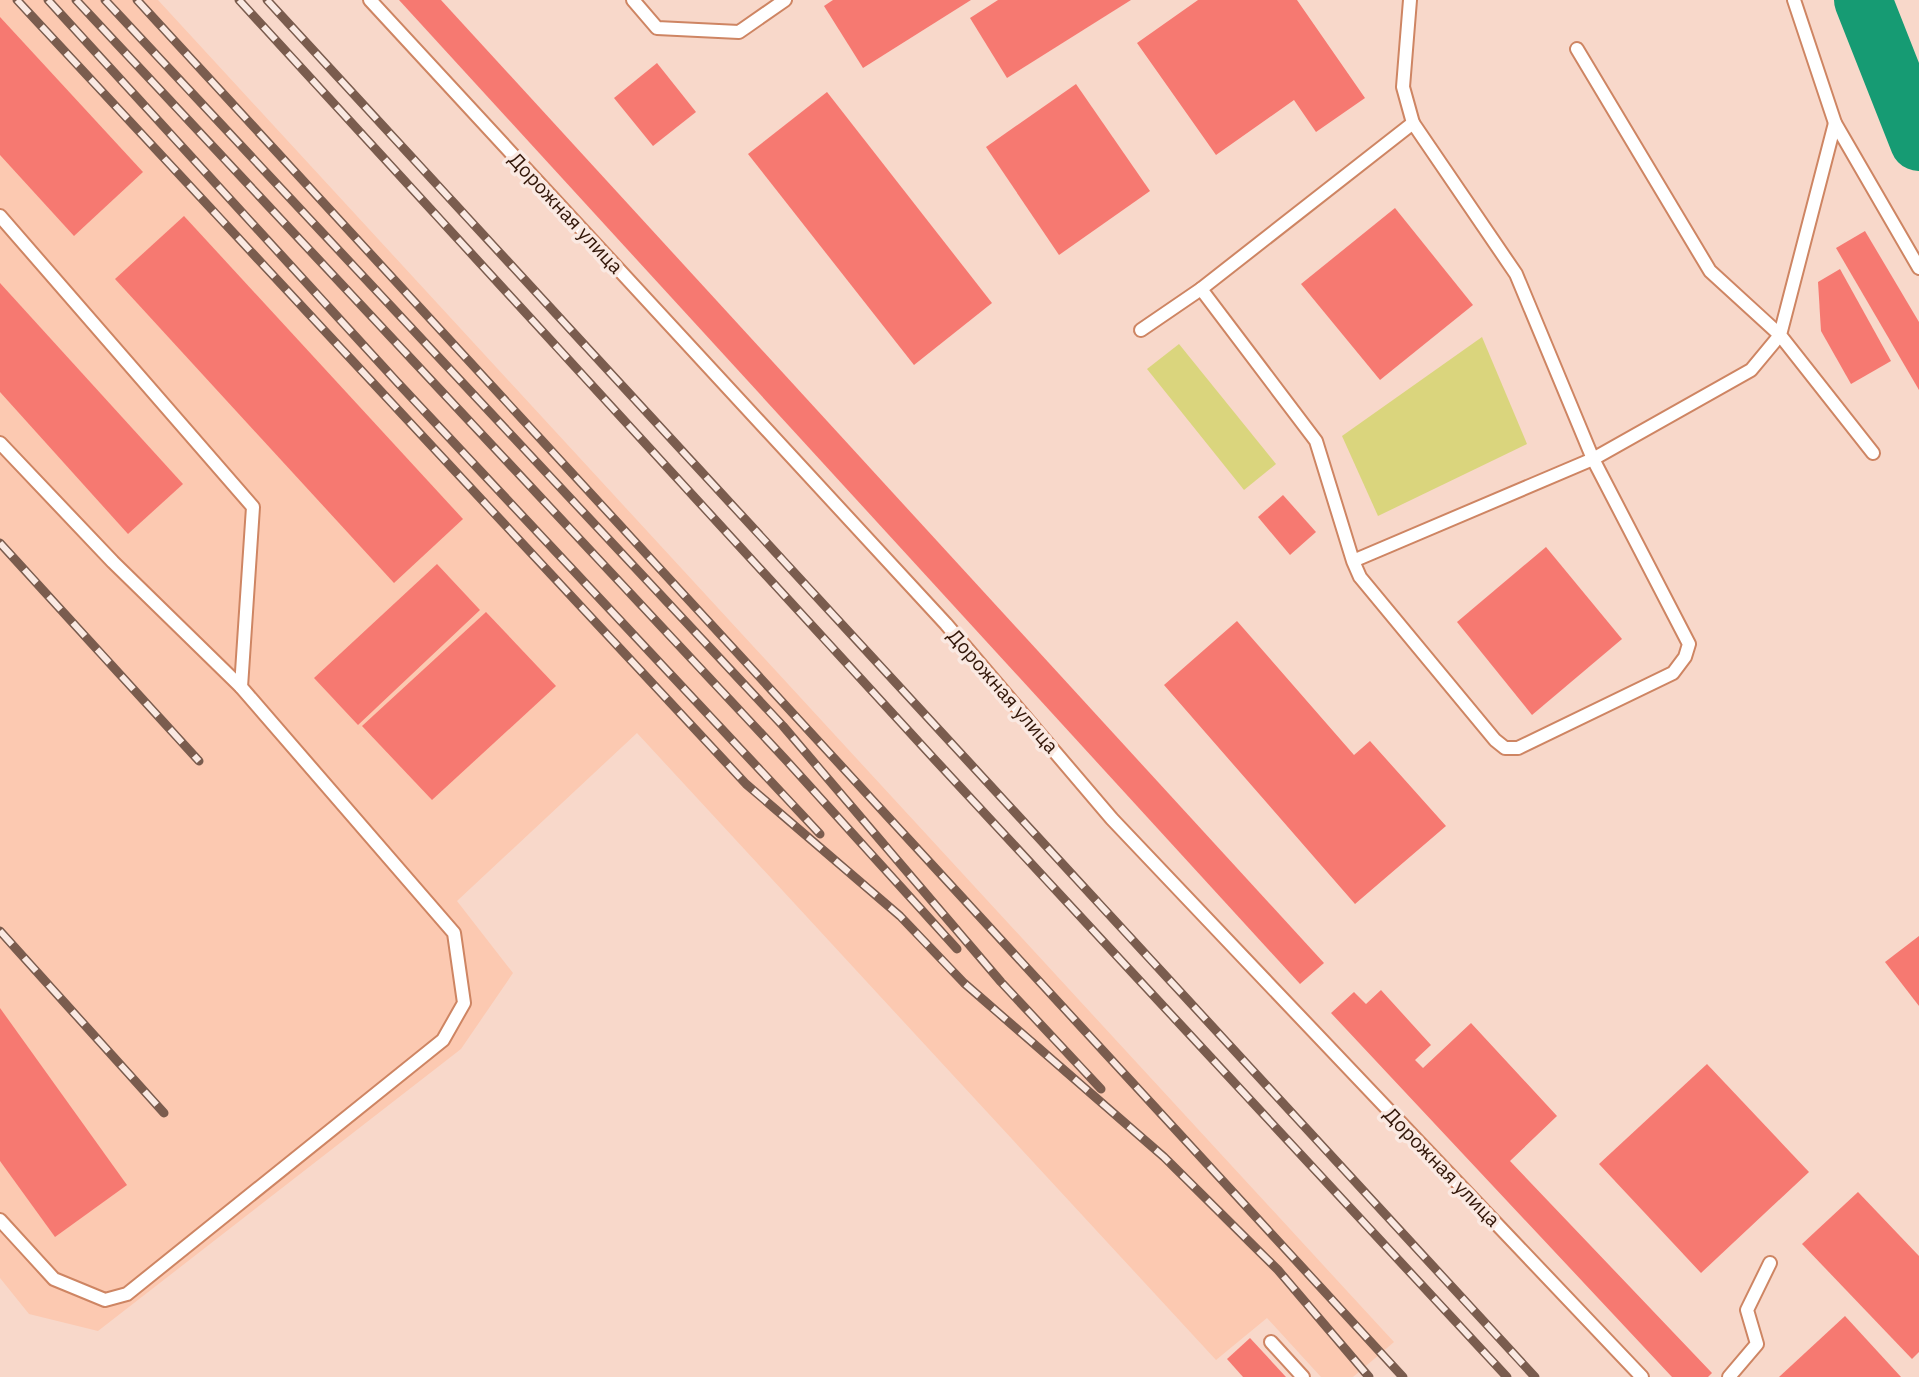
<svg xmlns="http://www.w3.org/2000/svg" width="1919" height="1377" font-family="'IBM Plex Sans',sans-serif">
<rect width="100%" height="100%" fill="#f8d8ca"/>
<polygon fill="#fcc9b1" points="0,0 158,0 1394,1342 1353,1377 1321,1377 1267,1318 1216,1360 637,733 457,901 513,973 461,1049 98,1331 29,1314 0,1278"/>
<g fill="#dad57d">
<polygon points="1482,337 1527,444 1378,516 1342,436"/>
<polygon points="1179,344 1276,464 1244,490 1147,369"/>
</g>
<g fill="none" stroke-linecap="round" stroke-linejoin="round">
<polyline stroke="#169b73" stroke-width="58" points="1863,0 1919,142"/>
</g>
<g fill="#f67971">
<polygon points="399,0 441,0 1324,963 1300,984"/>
<polygon points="833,0 971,0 863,68 824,6"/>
<polygon points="998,0 1131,0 1007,78 970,18"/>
<polygon points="1198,0 1297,0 1365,98 1316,132 1294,100 1216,155 1137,43"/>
<polygon points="0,17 143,172 74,236 0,155"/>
<polygon points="657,63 696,112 653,146 614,98"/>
<polygon points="1076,84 1150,191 1059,255 986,147"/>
<polygon points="827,92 992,303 914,365 748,154"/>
<polygon points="1395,208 1473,305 1380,380 1301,284"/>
<polygon points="184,216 463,519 394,583 115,279"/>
<polygon points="1865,231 1919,322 1919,390 1836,248"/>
<polygon points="1840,269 1891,361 1851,384 1821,331 1818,282"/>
<polygon points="0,283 183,484 128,534 0,392"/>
<polygon points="1283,495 1316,532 1290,555 1258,517"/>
<polygon points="1546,547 1622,639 1532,715 1457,622"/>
<polygon points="437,564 480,610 358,725 314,678"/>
<polygon points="486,612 556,686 432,800 362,726"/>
<polygon points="1237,621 1354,755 1370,741 1446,826 1355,904 1164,685"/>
<polygon points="1919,936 1919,1006 1885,962"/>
<polygon points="1381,990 1431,1045 1415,1060 1423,1068 1471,1023 1557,1116 1510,1161 1712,1373 1708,1377 1672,1377 1331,1013 1354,992 1366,1004"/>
<polygon points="0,1008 127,1185 55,1237 0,1161"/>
<polygon points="1707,1064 1809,1172 1701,1273 1599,1164"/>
<polygon points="1858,1192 1919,1256 1919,1352 1912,1359 1802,1244"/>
<polygon points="1845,1316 1901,1377 1779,1377"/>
<polygon points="1250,1338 1286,1377 1243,1377 1227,1359"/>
</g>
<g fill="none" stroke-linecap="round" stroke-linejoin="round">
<g stroke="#ce8563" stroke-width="16">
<g id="lane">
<polyline points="370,0 946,624 1112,819 1642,1377"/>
<polyline points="633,0 657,28 739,32 785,0"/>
<polyline points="1794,0 1835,123 1919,268"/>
<polyline points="1413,123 1516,274 1593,459 1751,370 1780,335 1710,271 1577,49"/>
<polyline points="1835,123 1780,335 1873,453"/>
<polyline points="0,216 253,507 241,687 454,933 464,1003 443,1040 127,1294 105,1300 54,1279 0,1220"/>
<polyline points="1141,330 1201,289"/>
<polyline points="0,443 113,562 241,687"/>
<polyline points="1353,561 1593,459 1689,644 1685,657 1673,673 1518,748 1505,748 1495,740 1360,577 1353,561 1316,441 1201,289 1413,123 1403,87 1410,0"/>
<polyline points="1271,1342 1303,1377"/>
<polyline points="1729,1377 1757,1344 1747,1310 1770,1263"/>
</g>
</g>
<use href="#lane" stroke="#fff" stroke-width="12"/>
<g stroke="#7a5c4e" stroke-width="9">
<g id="rail">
<polyline points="17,0 746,784 900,916 964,983 1164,1157 1278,1270 1369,1377"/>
<polyline points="48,0 398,383 820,834"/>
<polyline points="76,0 785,759 957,949"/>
<polyline points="105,0 783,726 1001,982 1101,1089"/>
<polyline points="137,0 1403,1377"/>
<polyline points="239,0 937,762 1507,1377"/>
<polyline points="267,0 1535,1377"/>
<polyline points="0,543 199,761"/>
<polyline points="0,931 164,1113"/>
</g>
</g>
<use href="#rail" stroke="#fae9e2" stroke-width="6" stroke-dasharray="18" stroke-linecap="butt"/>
</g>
<g text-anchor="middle" stroke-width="7" stroke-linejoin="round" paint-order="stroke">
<g font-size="20" fill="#321608" stroke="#fae9e2">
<text transform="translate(566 213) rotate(47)" y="7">Дорожная улица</text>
<text transform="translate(1003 691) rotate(49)" y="7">Дорожная улица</text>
<text transform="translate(1442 1167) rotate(46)" y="7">Дорожная улица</text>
</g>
</g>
</svg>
